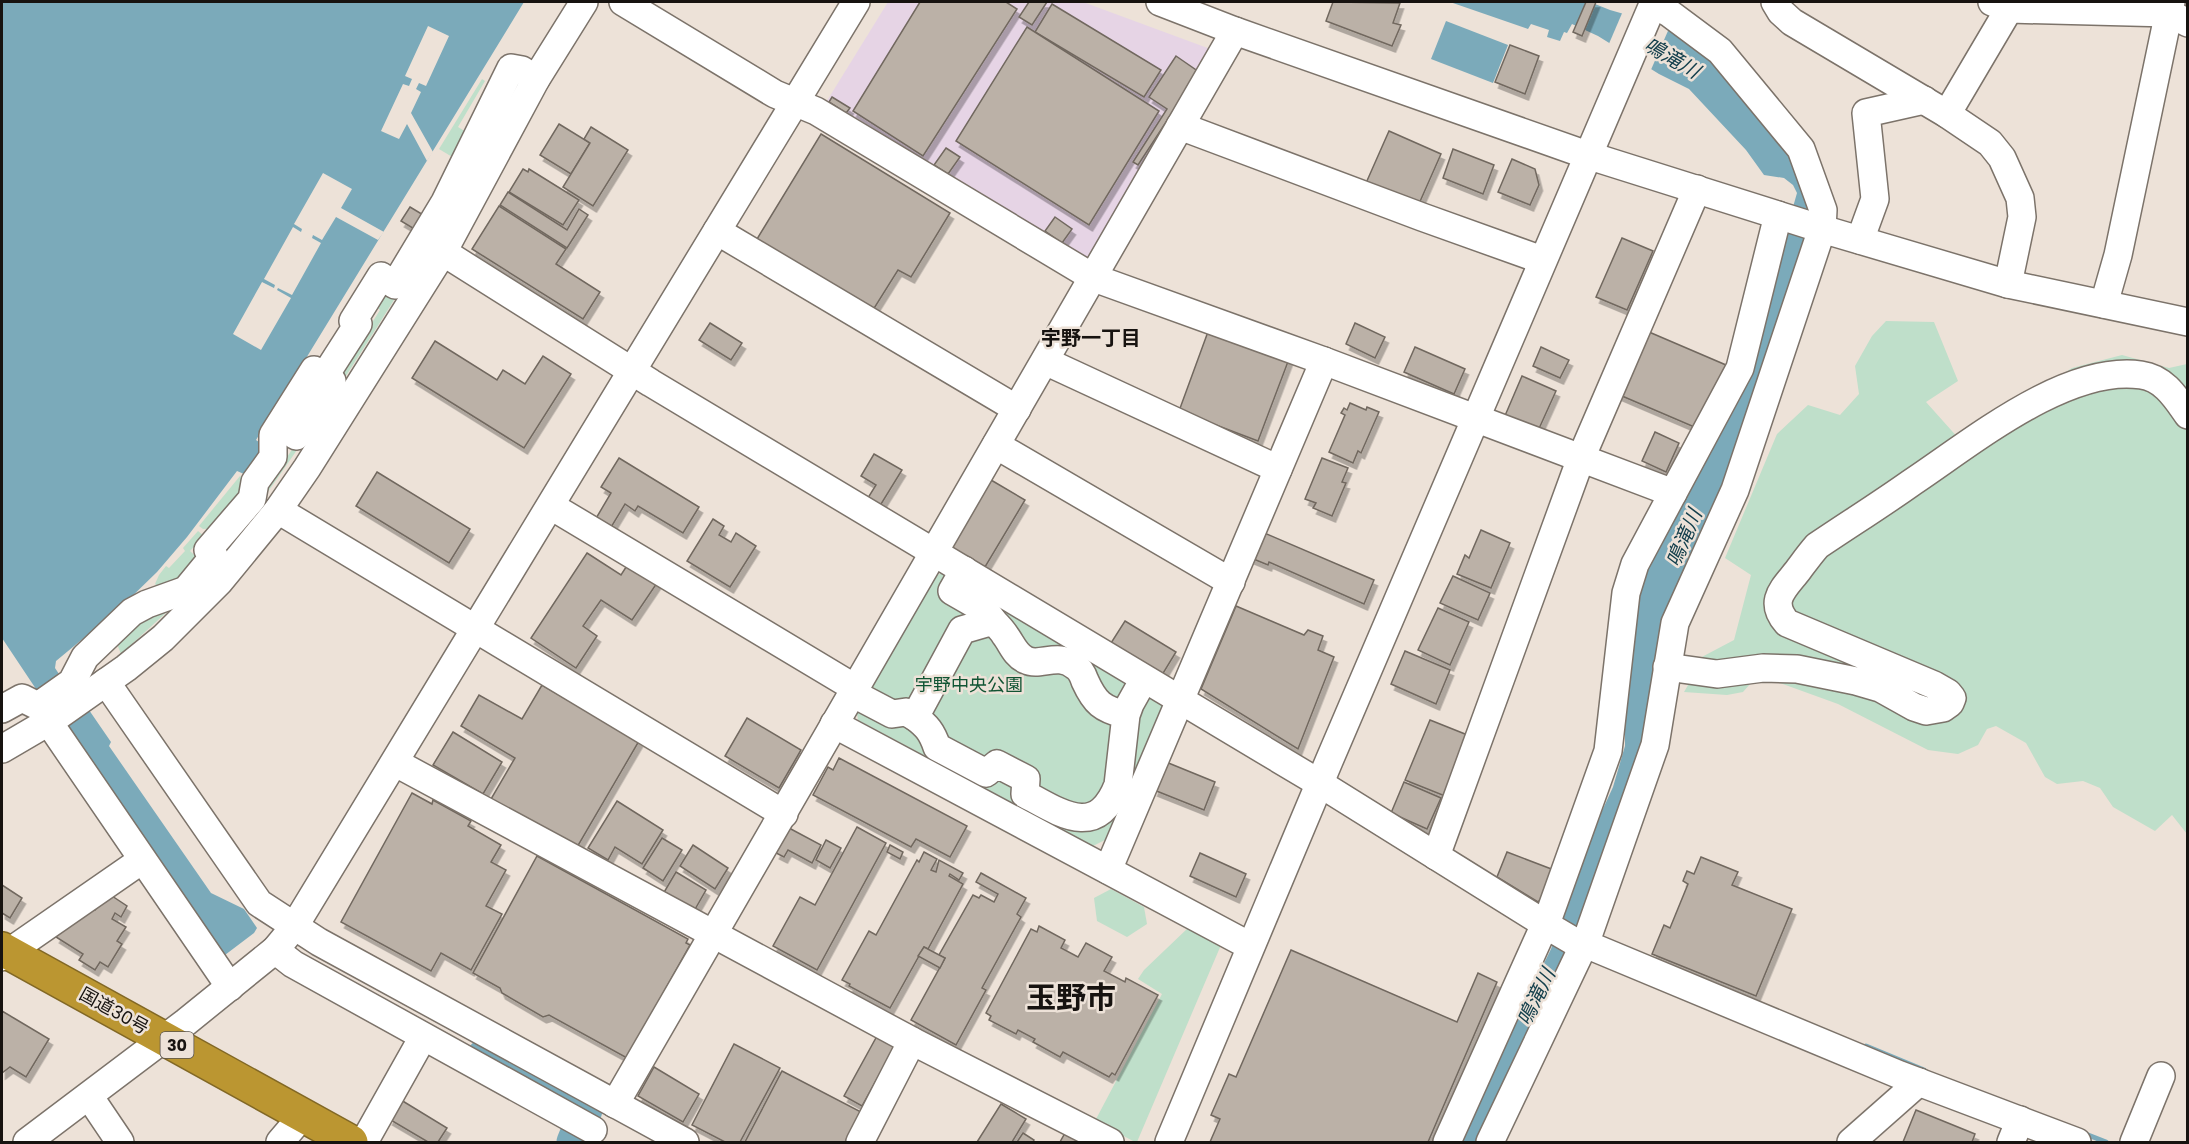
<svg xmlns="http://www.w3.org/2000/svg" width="2189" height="1144" font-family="Poppins,'Noto Sans JP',sans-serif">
<defs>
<filter id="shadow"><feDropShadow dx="3.5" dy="6" stdDeviation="0" flood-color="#0004"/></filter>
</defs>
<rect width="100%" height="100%" fill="#ede2d8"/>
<polygon fill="#e6d4e5" points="888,2 1083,2 1213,50 1093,254 1082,258 825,104"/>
<g fill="#bfdfca">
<polygon points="482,79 485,81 458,127 471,135 459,161 439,149"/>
<path d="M388,285L399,292C343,382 286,470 222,555L297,442L380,310L375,306Z"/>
<polygon points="1886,321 1934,322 1958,381 1926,402 1960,440 2072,368 2122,355 2169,368 2187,364 2187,834 2172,815 2155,831 2113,807 2100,788 2083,781 2057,784 2045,777 2026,743 1996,726 1987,729 1978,745 1958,754 1928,750 1838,704 1758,675 1743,692 1727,695 1684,692 1691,680 1698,659 1734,640 1751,575 1725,558 1777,434 1808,405 1840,415 1859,394 1855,366 1872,336"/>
<polygon points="240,476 249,483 221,528 203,529 199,526"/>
<polygon points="198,531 204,536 190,551 203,563 162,592 155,584 159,575 166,566 169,568 185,551 183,548"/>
<polygon points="945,573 1164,703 1164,714 1113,836 1093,846 858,720 856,708 931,576"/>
<polygon points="181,599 121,654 115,639 118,630"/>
<polygon points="1111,889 1144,907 1147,924 1127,937 1097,921 1094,898"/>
<polygon points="1188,928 1221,945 1137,1142 1135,1142 1095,1121 1162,994 1138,979 1144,970"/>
</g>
<g fill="#7baaba">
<polygon points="2,2 524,2 256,440 269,449 251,477 237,471 187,537 157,572 120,608 56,661 55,668 61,677 38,692 2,638"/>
<polygon points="1450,2 1590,2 1610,10 1673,28 1696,41 1794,148 1817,209 1585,924 1509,1077 1484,1121 1476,1142 1462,1142 1471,1112 1551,949 1602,811 1613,787 1625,746 1625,709 1635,604 1643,579 1690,488 1785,235 1797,193 1793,185 1784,178 1764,175 1746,150 1689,89 1659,74 1598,36 1572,24 1567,33 1564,32 1560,41 1547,37 1549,30 1531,24 1528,29"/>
<polygon points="1446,21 1508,45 1493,83 1431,59"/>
<polygon points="69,681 111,742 109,746 211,893 244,909 257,928 254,933 221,958 67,732"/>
</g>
<g fill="#ede2d8">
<polygon points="1623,11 1671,24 1650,72 1608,46"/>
<polygon points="428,26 449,36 426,86 419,83 416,89 421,92 411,113 433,152 427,161 407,124 399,139 381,131 403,84 409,86 412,79 405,76"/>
<polygon points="323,173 352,189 341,208 384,232 378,240 336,217 322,240 313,235 312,238 321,243 292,295 278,288 277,290 291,298 261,350 233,334 262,282 274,288 275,285 264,279 293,227 301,232 302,229 294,224"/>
</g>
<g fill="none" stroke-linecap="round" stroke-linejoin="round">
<g stroke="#7baaba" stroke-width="5">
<polyline points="1866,1046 1924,1070"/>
<polyline points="2083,1133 2106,1142"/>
</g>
<polyline stroke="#7baaba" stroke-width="33" points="484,1055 586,1110 573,1142"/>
</g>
<g fill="#bbb1a7" stroke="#71685f" stroke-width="1.5" filter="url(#shadow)">
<polygon points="920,2 1006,2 1017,9 923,156 853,111"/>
<polygon points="1029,2 1047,2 1032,25 1019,17"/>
<polygon points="1333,2 1400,3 1393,23 1401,25 1392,46 1326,21"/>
<polygon points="1586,2 1596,2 1582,36 1573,32"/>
<polygon points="1052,4 1161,70 1144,97 1035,32"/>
<polygon points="1027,27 1159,111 1089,225 956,141"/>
<polygon points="1510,45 1539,56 1525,94 1495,82"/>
<polygon points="1176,56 1199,72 1138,165 1133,162 1167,109 1149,97"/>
<polygon points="832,97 850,108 846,113 829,102"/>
<polygon points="559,124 590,143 571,174 540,155"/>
<polygon points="591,127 628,150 593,206 563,187 590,143 584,139"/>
<polygon points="1389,131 1441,154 1418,206 1366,183"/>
<polygon points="821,134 950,213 911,277 898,270 873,310 757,239"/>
<polygon points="946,148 960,157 948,174 934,165"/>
<polygon points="1453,149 1494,165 1483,194 1443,178"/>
<polygon points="1512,159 1535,169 1539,185 1530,205 1498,192"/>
<polygon points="523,169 528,172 529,169 579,200 563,225 509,192"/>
<polygon points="508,192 567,230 579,209 588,215 567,248 500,205"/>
<polygon points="499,206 566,249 556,264 600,292 583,319 472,249"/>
<polygon points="410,207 430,219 421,233 401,221"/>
<polygon points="1055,217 1072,229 1062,243 1045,231"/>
<polygon points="1622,238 1653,251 1627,310 1596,297"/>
<polygon points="710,323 742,343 731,360 699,340"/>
<polygon points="1355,323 1385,337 1375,358 1346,344"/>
<polygon points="1209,329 1289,359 1258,441 1179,411"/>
<polygon points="1642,329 1726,365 1699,429 1615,393"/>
<polygon points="435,341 497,380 503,370 525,384 543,356 571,374 524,448 412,378"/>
<polygon points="1415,347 1465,369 1454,394 1404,372"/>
<polygon points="1541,347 1569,360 1560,378 1533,366"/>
<polygon points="1522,376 1556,391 1537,433 1504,418"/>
<polygon points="1350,403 1366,410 1367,407 1379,412 1361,453 1358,451 1353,463 1329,452 1345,415 1341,413 1344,408 1347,410"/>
<polygon points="1655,432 1679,443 1666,472 1642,461"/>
<polygon points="874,454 902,470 878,509 866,501 876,485 861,476"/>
<polygon points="619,458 699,507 683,533 638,506 635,511 625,504 610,529 595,520 611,493 601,487"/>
<polygon points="1322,458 1348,468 1342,482 1346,483 1332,516 1313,508 1316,503 1305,499"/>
<polygon points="377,472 470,529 449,563 356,506"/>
<polygon points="991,480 1025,500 985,567 951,547"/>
<polygon points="713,519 724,526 719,535 731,542 736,533 756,546 730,587 687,561"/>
<polygon points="1481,530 1510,543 1491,588 1457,574 1465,555 1469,558"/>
<polygon points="1262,532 1374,580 1364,604 1269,562 1268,565 1251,558"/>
<polygon points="587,553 621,575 628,564 657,583 632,620 601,600 583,626 597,636 576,668 531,638"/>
<polygon points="1453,576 1490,593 1478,620 1440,603"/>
<polygon points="1236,606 1304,635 1308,630 1323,636 1318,650 1334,657 1298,749 1201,689"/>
<polygon points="1438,608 1469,622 1450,665 1418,650"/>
<polygon points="1125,621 1176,652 1162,675 1111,643"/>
<polygon points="1405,651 1450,670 1436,704 1391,684"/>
<polygon points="542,685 639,741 576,849 491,799 515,758 461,726 479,695 522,719"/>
<polygon points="747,718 801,750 779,788 725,756"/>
<polygon points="1430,720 1470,736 1445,796 1405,780"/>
<polygon points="453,732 502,762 483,794 433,765"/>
<polygon points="839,758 967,826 950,857 916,839 911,847 813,795 828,767 833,770"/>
<polygon points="1166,762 1215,782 1204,810 1154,790"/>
<polygon points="1404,782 1441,798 1427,829 1391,813"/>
<polygon points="412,793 432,804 433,800 471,821 468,826 501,845 491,862 506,870 486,906 502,914 471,970 441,953 431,971 341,922"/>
<polygon points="617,801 663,830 642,864 615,847 608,860 588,848"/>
<polygon points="857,827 886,843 817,970 773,946 800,897 815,905"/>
<polygon points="789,828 821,845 812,863 788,850 784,857 776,853"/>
<polygon points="662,838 682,850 663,881 643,868"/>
<polygon points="826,840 841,848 830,868 816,860"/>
<polygon points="693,845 728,868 715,889 680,866"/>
<polygon points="890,845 903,852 900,859 887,852"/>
<polygon points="924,852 937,859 931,870 936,872 939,860 963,873 959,880 950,874 949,876 963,884 928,949 924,947 890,1008 849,986 850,984 842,980 869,931 876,935 917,860 919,862"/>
<polygon points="1507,852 1554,870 1544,896 1538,902 1497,877"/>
<polygon points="1200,853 1246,874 1236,897 1190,876"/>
<polygon points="537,856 688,939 686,943 690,945 627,1058 549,1015 543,1017 502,993 500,988 473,973"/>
<polygon points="1701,857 1738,872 1732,885 1792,909 1756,996 1652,954 1664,925 1670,928 1688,884 1683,881 1687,871 1694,874"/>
<polygon points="676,872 706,890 694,911 663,894"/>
<polygon points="981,873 1026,898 1017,914 1021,917 982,988 986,990 956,1045 911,1020 945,958 939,955 973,895 979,898 981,895 994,902 998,894 976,882"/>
<polygon points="2,885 22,898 10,918 2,913"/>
<polygon points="106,892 127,906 121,917 115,913 112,919 126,927 117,941 122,944 108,967 100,962 95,970 79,960 83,954 56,937 68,917 87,905 95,910"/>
<polygon points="1039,926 1065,940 1061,948 1078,957 1086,943 1112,957 1104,971 1125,982 1126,978 1158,995 1115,1075 1112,1073 1109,1077 1063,1052 1060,1057 1033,1042 1035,1039 1018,1030 1016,1034 989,1020 991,1016 986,1013 1031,929 1037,932"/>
<polygon points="924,947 945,958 940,968 918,956"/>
<polygon points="1291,950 1457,1022 1478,973 1497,982 1428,1142 1210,1142 1220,1119 1211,1115 1229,1074 1236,1077"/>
<polygon points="2,1011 49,1039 26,1077 10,1067 2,1073"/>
<polygon points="877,1036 895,1046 862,1106 844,1096"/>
<polygon points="734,1044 780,1068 740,1142 725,1142 692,1125"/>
<polygon points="654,1067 699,1094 683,1122 638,1096"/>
<polygon points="782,1071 861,1112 845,1142 745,1142"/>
<polygon points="401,1100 447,1128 438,1142 428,1142 389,1119"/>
<polygon points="1001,1104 1026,1119 1012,1142 977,1142"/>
<polygon points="1916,1110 1975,1134 1972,1142 1903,1142"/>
<polygon points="1023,1133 1034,1140 1033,1142 1017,1142"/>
<polygon points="1065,1133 1082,1142 1060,1142"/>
</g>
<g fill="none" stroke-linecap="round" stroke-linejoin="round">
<g stroke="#7c736a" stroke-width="30">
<g id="minor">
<polyline points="623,2 775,94 816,111 1094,278 1324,361 1673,493"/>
<polyline points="1160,2 1235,31 1587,155 1822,229 2008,284 2188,322"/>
<polyline points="1775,2 1781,12 1792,22 1947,114 1990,143 2002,158 2020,198 2022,217 2008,284"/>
<polyline points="1992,2 2009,9 2169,13 2188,23"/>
<polyline points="1947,114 2009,9"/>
<polyline points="1180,126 1422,217 1542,260"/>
<polyline points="717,231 1017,409"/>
<polyline points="1860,240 1875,199 1866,113 1924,100"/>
<polyline points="443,252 651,383 1319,783 1558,932 1575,942 1595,948 1900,1075 2077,1142"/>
<polyline points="2104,304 2118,255 2171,2"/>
<polyline points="1045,361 1278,469"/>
<polyline points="280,425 296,436 332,381 324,377"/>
<polyline points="996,445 1231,582"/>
<polyline points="551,506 855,688"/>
<polyline points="278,510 784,814"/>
<polyline points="964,570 952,591 985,610 993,621"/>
<path d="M1667,667L1717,674L1763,668L1797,669L1856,681L1880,688L1914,707L1926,711L1943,708L1950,703L1952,698L1948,693L1934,685L1787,623C1767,600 1785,588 1799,569C1805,561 1810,554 1817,546C1848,525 1880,505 1911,483C1970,444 2066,364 2141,375C2164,378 2176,398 2188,415"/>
<polyline points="106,682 259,903 319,942 685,1142"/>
<polyline points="852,693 892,714 906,712 915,717"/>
<polyline points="2,709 22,698 38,706 72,682 85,657 132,612 147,604 186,590 214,556 208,550 252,499 255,482 273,457 273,435 314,370 324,377 358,324 353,321 381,276 395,285 445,202 511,68 522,70 536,79"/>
<path d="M1126,715C1102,709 1095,703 1085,681C1083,675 1080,669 1075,666C1058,652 1040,667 1026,660C1015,655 1012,644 1005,635C1002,630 997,625 993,621L962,630L915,717C927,726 932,732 937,747L986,773L997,764L1026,779L1025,794C1062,814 1097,839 1118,785L1126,715L1130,704L1144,679"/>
<polyline points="48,721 230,987"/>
<polyline points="834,724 1250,946"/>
<polyline points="2,749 55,718 126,668 163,638 219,582 278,510 307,468 443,252 536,79 584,2"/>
<polyline points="396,763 912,1041 1110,1142"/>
<polyline points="1436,856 1581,458 1697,189"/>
<polyline points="1108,870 1324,361"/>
<polyline points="275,950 293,964 593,1130"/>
<polyline points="2,957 142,860"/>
<polyline points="89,1096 120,1142"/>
<polyline points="615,1104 1235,31"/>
<polyline points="27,1142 186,1022 275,950 294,927 856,2"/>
<polyline points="280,1142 303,1115"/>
<polyline points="364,1142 423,1037"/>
<polyline points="860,1142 912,1041"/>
<polyline points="1169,1142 1329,761 1654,2"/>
<polyline points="1447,1142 1550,913 1608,751 1626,593 1635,564 1740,368 1778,215"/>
<polyline points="1490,1142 1588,936 1655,745 1675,623 1735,490 1822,229 1823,210 1801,149 1720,51 1669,13 1653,4"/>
<polyline points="1851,1142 1919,1082"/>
<polyline points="2011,1142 2020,1120"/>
<polyline points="2134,1142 2161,1076"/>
</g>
</g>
<g stroke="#826825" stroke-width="36">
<polyline id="highway" points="2,949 351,1142"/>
</g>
<use href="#minor" stroke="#fff" stroke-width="27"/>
<use href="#highway" stroke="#bb9631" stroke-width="33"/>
</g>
<g text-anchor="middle" stroke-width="5" stroke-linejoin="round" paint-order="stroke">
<rect fill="#ede2d8" stroke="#57514c" stroke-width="1.5" x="160.5" y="1032" width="33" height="26" rx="4.5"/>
<g font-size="16" font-weight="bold" fill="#171310">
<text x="177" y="1051">30</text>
</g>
<g font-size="18" fill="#115433" stroke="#ede2d8">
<text x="969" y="691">宇野中央公園</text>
</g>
<g font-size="18" fill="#171310" stroke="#ede2d8">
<text transform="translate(114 1011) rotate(29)" y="6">国道30号</text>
</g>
<g font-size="20" font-style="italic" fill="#15404d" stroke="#ede2d8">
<text transform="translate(1672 58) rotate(30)" y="7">鳴滝川</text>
<text transform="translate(1684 538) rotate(-67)" y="7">鳴滝川</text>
<text transform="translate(1536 997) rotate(-64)" y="7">鳴滝川</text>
</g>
<g font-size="20" font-weight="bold" fill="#171310" stroke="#ede2d8">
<text x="1091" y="345">宇野一丁目</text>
</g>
<g font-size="30" font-weight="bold" fill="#171310" stroke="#ede2d8">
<text x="1071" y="1008">玉野市</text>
</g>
</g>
<rect width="2189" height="1144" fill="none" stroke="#171310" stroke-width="6"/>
</svg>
